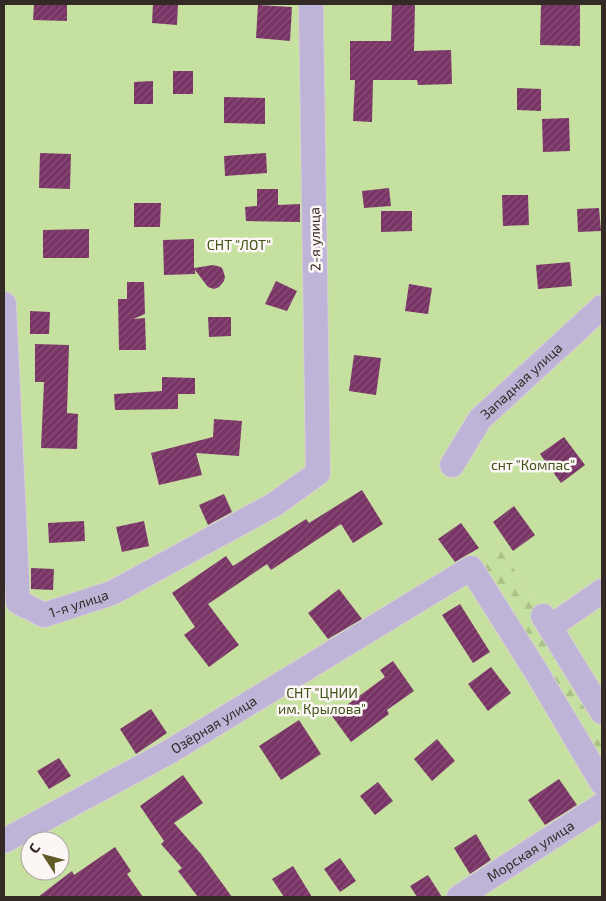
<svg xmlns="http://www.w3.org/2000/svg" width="606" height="901" font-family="'Exo 2',sans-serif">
<defs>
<pattern id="forest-firs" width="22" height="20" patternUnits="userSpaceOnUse" patternTransform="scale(1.25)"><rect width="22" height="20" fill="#c6e09f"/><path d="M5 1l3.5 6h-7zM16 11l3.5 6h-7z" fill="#abc089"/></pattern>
<pattern id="building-hatch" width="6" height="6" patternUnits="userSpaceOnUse" patternTransform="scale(1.25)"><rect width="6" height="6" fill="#793466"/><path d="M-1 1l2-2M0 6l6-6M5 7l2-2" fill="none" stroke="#885078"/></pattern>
</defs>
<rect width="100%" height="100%" fill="#fcf6f4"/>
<polygon fill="url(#forest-firs)" points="503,550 602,713 602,783 471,568"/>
<path fill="#c6e09f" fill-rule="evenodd" d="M4,4H602V713L503,550L471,569L602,783V897H4ZM30,841H60V871H30Z"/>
<g fill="url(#building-hatch)">
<polygon points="34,4 67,4 67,21 33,20"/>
<polygon points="153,4 178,4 177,25 152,23"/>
<polygon points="392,4 415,4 414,51 451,50 452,84 418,85 417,80 373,80 372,122 353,121 355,80 350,80 350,41 391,41"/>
<polygon points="541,4 580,4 580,46 540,45"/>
<polygon points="258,5 292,7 290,41 256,38"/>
<rect x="173" y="71" width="20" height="23"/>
<polygon points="153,81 153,104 134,104 134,82"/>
<polygon points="517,88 541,89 541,111 517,110"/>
<polygon points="224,97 265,98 265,124 224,123"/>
<polygon points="569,118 570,151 543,152 542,119"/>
<polygon points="40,153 71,154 70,189 39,188"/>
<polygon points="266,153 267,173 225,176 224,156"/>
<polygon points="389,188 391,206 364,208 362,191"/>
<polygon points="257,189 278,189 278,205 300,204 300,222 246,221 245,207 257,206"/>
<polygon points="502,195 528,195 529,225 503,226"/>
<polygon points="134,203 161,203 160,227 134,227"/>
<polygon points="599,208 601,231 578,232 577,209"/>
<polygon points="381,211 412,211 412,231 381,232"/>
<polygon points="89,229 89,258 43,258 43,230"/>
<polygon points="194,239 194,268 213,265 221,267 223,270 225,277 224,281 219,287 214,289 208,287 195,270 195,274 164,275 163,240"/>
<polygon points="570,262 572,286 538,289 536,265"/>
<polygon points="276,281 297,291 287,311 265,304"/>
<polygon points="127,282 144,282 145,314 133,319 145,318 146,350 119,350 118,299 127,299"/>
<polygon points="409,284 432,288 428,314 405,311"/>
<polygon points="30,311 50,312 49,334 30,334"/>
<polygon points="208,317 231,317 231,336 209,337"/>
<polygon points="35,344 69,345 67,413 78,414 77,449 41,448 44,382 35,382"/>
<polygon points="354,355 381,358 376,395 349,391"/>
<polygon points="162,377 195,378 195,394 178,394 178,409 115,410 114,394 162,391"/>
<polygon points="214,419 242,421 239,456 196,453 202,475 159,485 151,453 213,437"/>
<polygon points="564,437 585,465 561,483 540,454"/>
<polygon points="362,490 383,524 353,543 341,524 271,570 267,564 208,604 239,645 209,667 184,635 195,627 172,593 226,556 233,566 306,519 309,523"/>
<polygon points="224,494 232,512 208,525 199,505"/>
<polygon points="514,506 535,535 513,551 493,522"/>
<polygon points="84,521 85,541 49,543 48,523"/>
<polygon points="144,521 149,546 122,552 116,527"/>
<polygon points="461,523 479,548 455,562 438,539"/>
<polygon points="31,568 54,569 53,590 31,589"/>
<polygon points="339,589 362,619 328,639 308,613"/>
<polygon points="460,604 490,652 473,663 442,615"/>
<polygon points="393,661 414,691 387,710 389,714 351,742 332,716 385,677 380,670"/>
<polygon points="491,667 511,693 488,711 468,684"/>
<polygon points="151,709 167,733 136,754 120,729"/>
<polygon points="299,720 321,754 281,780 259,746"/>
<polygon points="437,739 455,761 432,781 414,759"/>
<polygon points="59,758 71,776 49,789 37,771"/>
<polygon points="183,775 203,803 174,823 201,854 232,897 198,897 178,871 182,868 161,844 164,841 140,806"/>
<polygon points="559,779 577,805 545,825 528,800"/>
<polygon points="378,782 393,801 375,815 360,796"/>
<polygon points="476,834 491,860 470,874 454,848"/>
<polygon points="115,847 131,871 127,874 143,897 38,897 72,871 74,875"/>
<polygon points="340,858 356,881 340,892 324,869"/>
<polygon points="293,866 312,897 284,897 272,879"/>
<polygon points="428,875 442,897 417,897 410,886"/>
</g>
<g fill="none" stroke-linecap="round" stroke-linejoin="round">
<g stroke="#d8d1cf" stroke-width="26">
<g id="minor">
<path id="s1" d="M4,304L18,602L44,615L112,593L275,504L318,473L311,4"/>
<path id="s2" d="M452,465L480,419L602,307"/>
<polyline points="543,616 602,712"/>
<polyline points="550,627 602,591"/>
<path id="s3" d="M4,841L169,752L471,568L537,673L602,783"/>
<path id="s4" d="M459,897L602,805"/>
</g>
</g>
<use href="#minor" stroke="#beb4d8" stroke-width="24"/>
</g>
<g text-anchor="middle" stroke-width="5" stroke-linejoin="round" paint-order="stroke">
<g font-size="14" fill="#332a26" stroke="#fcf6f4">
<text transform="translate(315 239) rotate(-91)" y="5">2-я улица</text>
<text dy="5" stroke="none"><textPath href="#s2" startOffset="110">Западная улица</textPath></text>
<text dy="5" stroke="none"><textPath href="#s1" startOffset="364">1-я улица</textPath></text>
<text dy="5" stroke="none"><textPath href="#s3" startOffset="240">Озёрная улица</textPath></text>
<text dy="5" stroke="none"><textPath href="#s4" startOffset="85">Морская улица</textPath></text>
</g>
<g font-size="14" fill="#40541a" stroke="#fcf6f4">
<text x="239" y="250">СНТ "ЛОТ"</text>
<text x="533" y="470">снт "Компас"</text>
<text x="322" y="698">СНТ "ЦНИИ<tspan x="322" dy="16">им. Крылова"</tspan></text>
</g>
</g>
<rect width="606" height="901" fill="none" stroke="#332a26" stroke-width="10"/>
<g transform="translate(45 856) rotate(306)"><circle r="24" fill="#fcf6f4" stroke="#aca4a2"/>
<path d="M0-4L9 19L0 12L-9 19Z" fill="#615b28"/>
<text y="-8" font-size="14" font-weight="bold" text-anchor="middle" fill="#332a26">С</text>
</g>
</svg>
